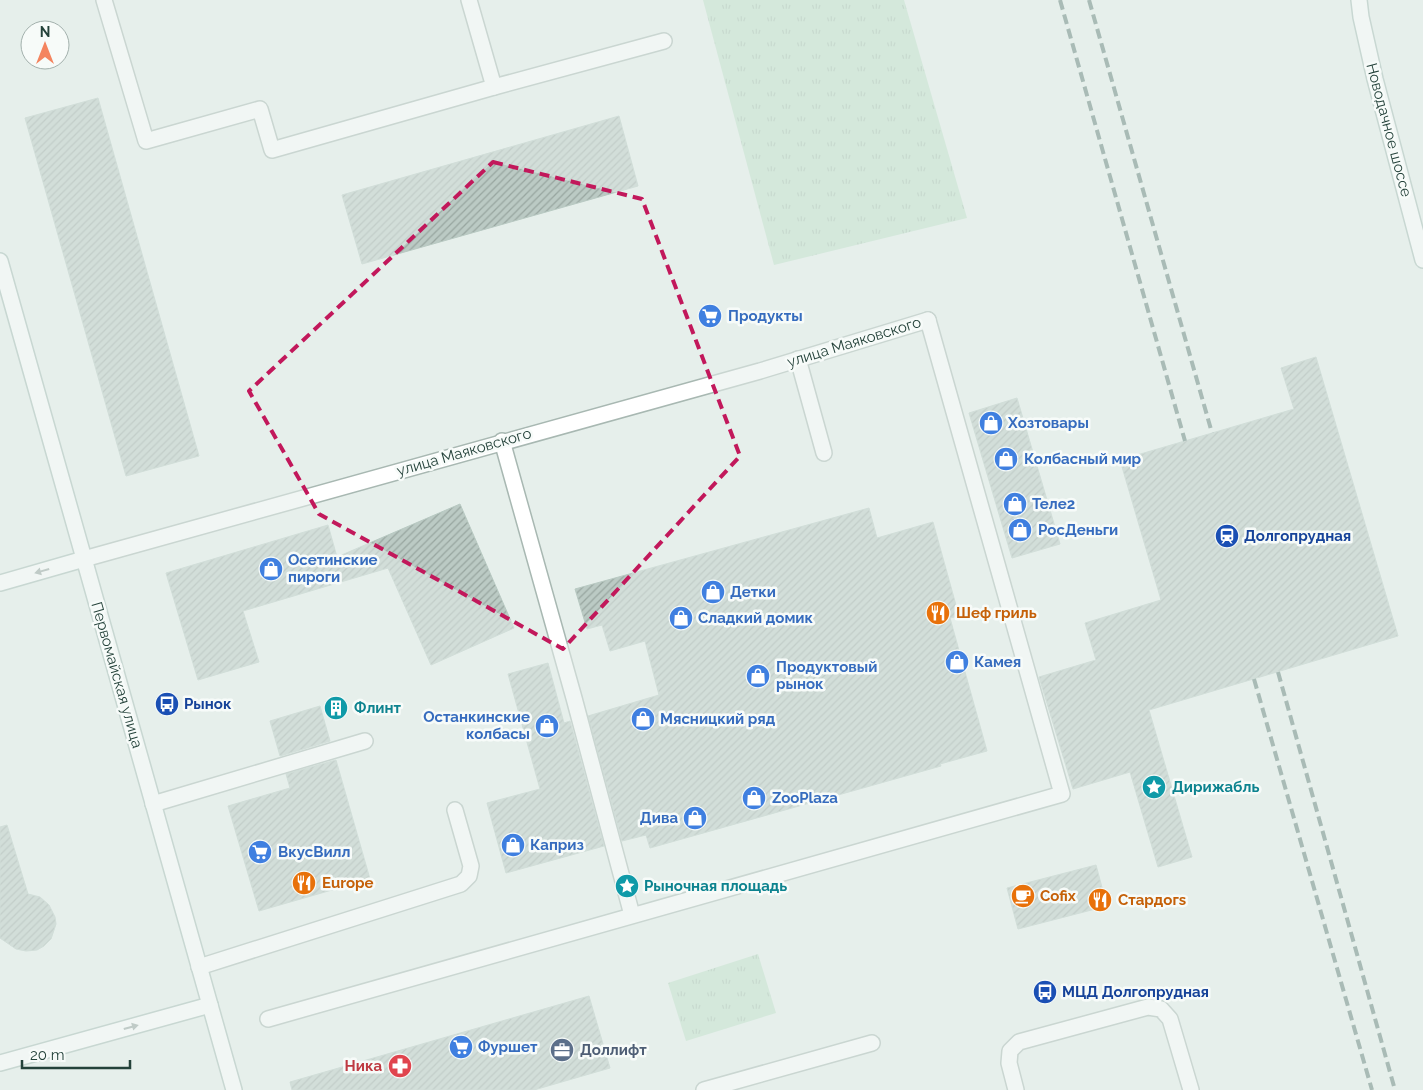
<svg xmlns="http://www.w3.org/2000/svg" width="1423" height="1090" font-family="Raleway,sans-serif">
<defs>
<pattern id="grass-tufts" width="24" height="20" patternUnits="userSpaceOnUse" patternTransform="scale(1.25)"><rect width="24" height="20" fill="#bfe0c8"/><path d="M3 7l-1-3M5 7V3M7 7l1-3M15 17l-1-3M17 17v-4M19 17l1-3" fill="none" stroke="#a4c1ad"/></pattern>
<pattern id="building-hatch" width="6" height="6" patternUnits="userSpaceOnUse" patternTransform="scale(1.25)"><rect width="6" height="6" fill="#bbcac4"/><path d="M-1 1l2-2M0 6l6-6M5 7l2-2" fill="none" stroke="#98a6a0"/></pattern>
</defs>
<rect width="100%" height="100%" fill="#e6efeb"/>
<g fill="url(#grass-tufts)">
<polygon points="703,0 904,0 967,218 774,265"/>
<polygon points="758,954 776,1013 686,1041 668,983"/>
</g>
<g fill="url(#building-hatch)" stroke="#b8c9c2">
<polygon points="98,98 199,456 126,476 25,118"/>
<polygon points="619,116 638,186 362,264 342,195"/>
<polygon points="1316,357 1398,636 1149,710 1192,857 1158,867 1130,772 1073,789 1039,677 1096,660 1085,623 1161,600 1120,460 1294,409 1281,368"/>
<polygon points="1017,398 1060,544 1012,558 969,413"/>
<polygon points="460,504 514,628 431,665 388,568 243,611 259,662 198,680 166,573 328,525 337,557"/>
<polygon points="869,508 877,538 933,522 959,616 950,618 987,751 940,764 941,766 650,848 646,835 622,841 588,716 659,695 645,641 610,651 602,625 587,629 575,589"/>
<polygon points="548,663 564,723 570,721 604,846 506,873 487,803 540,789 508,674"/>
<polygon points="320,706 330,741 280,756 270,721"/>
<polygon points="336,760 370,879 259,911 228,806 290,788 286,774"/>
<polygon points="7,825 28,894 40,897 49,905 55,917 56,924 51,939 44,946 37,950 26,951 16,949 0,938 0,827"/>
<polygon points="1096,865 1107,906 1018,929 1007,888"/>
<polygon points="589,996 610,1068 534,1090 292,1090 290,1082"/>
</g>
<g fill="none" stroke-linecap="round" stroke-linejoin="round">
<g stroke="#a8b8b2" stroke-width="18">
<g id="lane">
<polyline points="104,0 146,141 260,109 272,150 494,87 664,41"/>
<polyline points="469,0 494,87"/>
<polyline points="798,359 824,453"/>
<polyline points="502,441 574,698 632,915"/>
<polyline points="153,804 365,741"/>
<polyline points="199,967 461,884 469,876 471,866 455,810"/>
<polyline points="268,1019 1062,794 928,320"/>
<polyline points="704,1090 872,1043"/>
<polyline points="1016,1090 1009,1063 1010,1051 1019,1042 1148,1007 1161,1009 1170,1019 1191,1090"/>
</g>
</g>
<g stroke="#a8b8b2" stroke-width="18">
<polyline id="street" points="84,559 760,371 928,320"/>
</g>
<g stroke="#a4bbb3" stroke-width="18">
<g id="secondary">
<polyline points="1359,0 1361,17 1375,79 1423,260"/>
<polyline points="0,261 234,1090"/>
<polyline points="0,583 84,559"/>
<polyline points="0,1063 210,1005"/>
</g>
</g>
<use href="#lane" stroke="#fff" stroke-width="15"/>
<use href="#street" stroke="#fff" stroke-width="15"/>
<use href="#secondary" stroke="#fff" stroke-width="15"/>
<g stroke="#5f7d75" stroke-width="4" stroke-dasharray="10 5" stroke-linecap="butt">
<polyline points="1060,0 1185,441"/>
<polyline points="1089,0 1212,433"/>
<polyline points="1278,672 1395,1090"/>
<polyline points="1254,679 1372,1090"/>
</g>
</g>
<defs><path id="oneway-solid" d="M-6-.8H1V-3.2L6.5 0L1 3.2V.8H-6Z" transform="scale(1.25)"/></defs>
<g fill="#92a09c">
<use href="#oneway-solid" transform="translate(42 571) rotate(164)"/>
<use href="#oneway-solid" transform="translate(131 1027) rotate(-15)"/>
</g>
<path d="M0 0H1423V1090H0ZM493,162L642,199L740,456L563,649L319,514L249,391Z" fill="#e6efeb" fill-opacity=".55" fill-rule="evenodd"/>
<path fill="none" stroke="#c2185b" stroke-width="4" stroke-dasharray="10 6" stroke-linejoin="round" d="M493,162L642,199L740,456L563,649L319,514L249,391Z"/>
<defs>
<g id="supermarket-disc" transform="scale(1.25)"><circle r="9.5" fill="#3f7fe0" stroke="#f7fbf9"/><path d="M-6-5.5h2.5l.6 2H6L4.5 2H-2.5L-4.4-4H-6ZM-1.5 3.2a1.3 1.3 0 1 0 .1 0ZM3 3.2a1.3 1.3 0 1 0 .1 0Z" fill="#fff"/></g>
<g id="shop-disc" transform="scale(1.25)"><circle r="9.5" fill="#3f7fe0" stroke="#f7fbf9"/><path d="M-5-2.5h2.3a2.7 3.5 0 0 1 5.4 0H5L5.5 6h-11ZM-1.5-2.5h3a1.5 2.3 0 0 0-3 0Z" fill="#fff"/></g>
<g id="station-disc" transform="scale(1.25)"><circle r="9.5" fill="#1a4fb4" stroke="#f7fbf9"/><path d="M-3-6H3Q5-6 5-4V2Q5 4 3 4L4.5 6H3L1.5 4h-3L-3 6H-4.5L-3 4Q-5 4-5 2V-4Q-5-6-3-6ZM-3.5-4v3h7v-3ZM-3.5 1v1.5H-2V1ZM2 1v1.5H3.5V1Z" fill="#fff"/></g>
<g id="restaurant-disc" transform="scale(1.25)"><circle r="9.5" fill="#e8710a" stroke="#f7fbf9"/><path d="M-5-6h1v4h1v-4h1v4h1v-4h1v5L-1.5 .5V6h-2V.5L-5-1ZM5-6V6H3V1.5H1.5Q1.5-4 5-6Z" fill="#fff"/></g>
<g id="bus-disc" transform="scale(1.25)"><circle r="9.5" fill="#1a4fb4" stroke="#f7fbf9"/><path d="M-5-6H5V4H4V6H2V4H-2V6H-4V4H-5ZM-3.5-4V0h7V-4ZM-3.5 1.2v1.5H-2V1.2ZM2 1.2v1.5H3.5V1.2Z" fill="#fff"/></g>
<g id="building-disc" transform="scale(1.25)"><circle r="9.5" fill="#0f9aa8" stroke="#f7fbf9"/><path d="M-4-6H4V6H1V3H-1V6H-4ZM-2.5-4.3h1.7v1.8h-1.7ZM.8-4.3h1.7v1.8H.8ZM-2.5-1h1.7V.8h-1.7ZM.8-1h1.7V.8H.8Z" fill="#fff"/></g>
<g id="sight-disc" transform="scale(1.25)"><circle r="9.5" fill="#0f9aa8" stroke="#f7fbf9"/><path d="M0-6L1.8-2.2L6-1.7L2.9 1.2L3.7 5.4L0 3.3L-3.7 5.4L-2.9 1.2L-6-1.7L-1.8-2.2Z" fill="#fff"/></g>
<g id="cafe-disc" transform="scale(1.25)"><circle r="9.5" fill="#e8710a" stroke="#f7fbf9"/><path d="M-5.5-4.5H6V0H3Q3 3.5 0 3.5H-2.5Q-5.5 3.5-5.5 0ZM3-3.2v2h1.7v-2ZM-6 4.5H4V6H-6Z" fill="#fff"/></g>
<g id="office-disc" transform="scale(1.25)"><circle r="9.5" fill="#5c6f8a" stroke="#f7fbf9"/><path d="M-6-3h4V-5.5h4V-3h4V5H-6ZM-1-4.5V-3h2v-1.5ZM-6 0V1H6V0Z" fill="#fff"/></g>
<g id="pharmacy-disc" transform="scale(1.25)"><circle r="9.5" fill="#e0444e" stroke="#f7fbf9"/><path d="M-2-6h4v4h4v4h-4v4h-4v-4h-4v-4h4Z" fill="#fff"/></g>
</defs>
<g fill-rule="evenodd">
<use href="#supermarket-disc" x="710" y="316"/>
<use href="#shop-disc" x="991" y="423"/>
<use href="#shop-disc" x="1006" y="459"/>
<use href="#shop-disc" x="1015" y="504"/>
<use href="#shop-disc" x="1020" y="530"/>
<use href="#station-disc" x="1227" y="536"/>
<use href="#shop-disc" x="271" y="569"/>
<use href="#shop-disc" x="713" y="592"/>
<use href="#restaurant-disc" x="938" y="613"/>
<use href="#shop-disc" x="681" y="618"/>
<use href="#shop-disc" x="957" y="662"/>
<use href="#shop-disc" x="758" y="676"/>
<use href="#bus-disc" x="167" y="704"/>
<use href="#building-disc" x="336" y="708"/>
<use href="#shop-disc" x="643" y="719"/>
<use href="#shop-disc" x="547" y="726"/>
<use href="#sight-disc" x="1154" y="787"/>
<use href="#shop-disc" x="754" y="798"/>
<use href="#shop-disc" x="695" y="818"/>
<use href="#shop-disc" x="513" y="845"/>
<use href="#supermarket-disc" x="260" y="852"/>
<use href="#restaurant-disc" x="304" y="883"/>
<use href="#sight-disc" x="627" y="886"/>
<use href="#cafe-disc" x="1023" y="896"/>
<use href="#restaurant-disc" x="1100" y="900"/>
<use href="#bus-disc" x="1045" y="992"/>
<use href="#supermarket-disc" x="461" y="1047"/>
<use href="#office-disc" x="562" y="1050"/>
<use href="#pharmacy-disc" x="400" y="1066"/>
</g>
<g text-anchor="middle" stroke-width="5" stroke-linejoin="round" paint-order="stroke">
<g font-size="15" fill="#24423a" stroke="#f7fbf9">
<text transform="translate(1389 130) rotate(75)" y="5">Новодачное шоссе</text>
<text transform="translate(854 342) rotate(-17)" y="5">улица Маяковского</text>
<text transform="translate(464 452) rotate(-16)" y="5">улица Маяковского</text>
<text transform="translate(117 675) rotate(74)" y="5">Первомайская улица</text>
</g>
<g font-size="15" font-weight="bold" fill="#366cbe" stroke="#f7fbf9" text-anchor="start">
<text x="728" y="321">Продукты</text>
<text x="1008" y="428">Хозтовары</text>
<text x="1024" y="464">Колбасный мир</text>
<text x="1032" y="509">Теле2</text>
<text x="1038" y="535">РосДеньги</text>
<text x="288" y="565">Осетинские<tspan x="288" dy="17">пироги</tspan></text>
<text x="730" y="597">Детки</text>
<text x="698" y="623">Сладкий домик</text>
<text x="974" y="667">Камея</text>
<text x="776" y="672">Продуктовый<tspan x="776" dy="17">рынок</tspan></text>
<text x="530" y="722" text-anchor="end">Останкинские<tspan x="530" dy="17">колбасы</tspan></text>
<text x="660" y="724">Мясницкий ряд</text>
<text x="772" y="803">ZooPlaza</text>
<text x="678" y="823" text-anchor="end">Дива</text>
<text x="530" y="850">Каприз</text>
<text x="278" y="857">ВкусВилл</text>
<text x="478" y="1052">Фуршет</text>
</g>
<g font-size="15" font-weight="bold" fill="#164399" stroke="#f7fbf9" text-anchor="start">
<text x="1244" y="541">Долгопрудная</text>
<text x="184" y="709">Рынок</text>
<text x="1062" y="997">МЦД Долгопрудная</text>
</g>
<g font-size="15" font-weight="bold" fill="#c56008" stroke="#f7fbf9" text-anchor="start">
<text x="956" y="618">Шеф гриль</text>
<text x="322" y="888">Europe</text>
<text x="1040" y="901">Cofix</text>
<text x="1118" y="905">Стардогs</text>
</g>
<g font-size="15" font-weight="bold" fill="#0d838f" stroke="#f7fbf9" text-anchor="start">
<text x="354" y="713">Флинт</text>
<text x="1172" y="792">Дирижабль</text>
<text x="644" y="891">Рыночная площадь</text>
</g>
<g font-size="15" font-weight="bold" fill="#4e5e75" stroke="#f7fbf9" text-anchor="start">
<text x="580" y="1055">Доллифт</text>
</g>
<g font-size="15" font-weight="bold" fill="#be3a42" stroke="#f7fbf9" text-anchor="end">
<text x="382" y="1071">Ника</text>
</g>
</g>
<g transform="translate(45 45)"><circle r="24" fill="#f7fbf9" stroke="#a3b1ad"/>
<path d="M0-4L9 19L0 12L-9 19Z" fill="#f4845f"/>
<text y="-8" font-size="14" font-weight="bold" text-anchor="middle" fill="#24423a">N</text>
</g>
<path d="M22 1060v8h108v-8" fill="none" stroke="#24423a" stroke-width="2.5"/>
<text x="30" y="1060" font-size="15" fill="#24423a" stroke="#f7fbf9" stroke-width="4" paint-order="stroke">20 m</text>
</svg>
